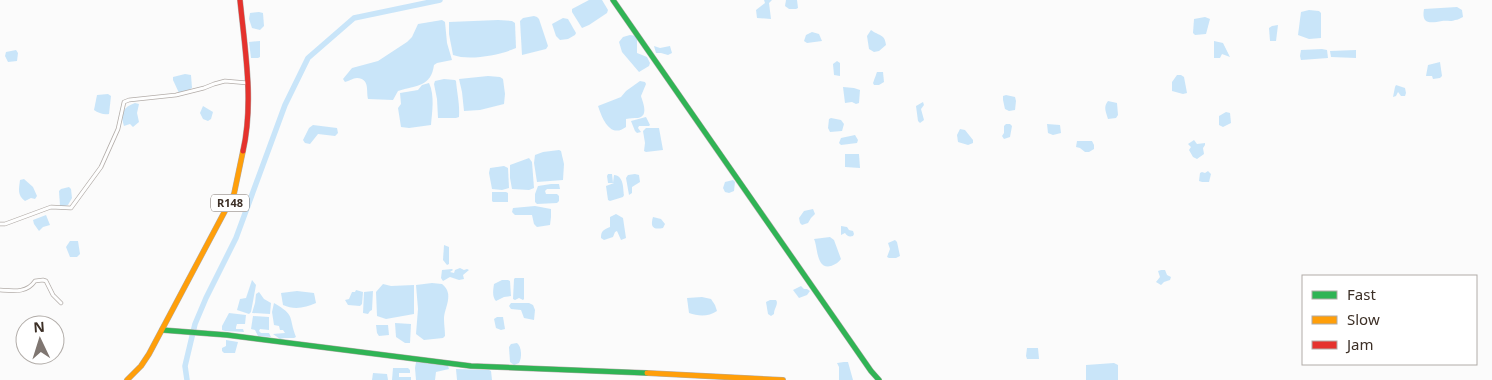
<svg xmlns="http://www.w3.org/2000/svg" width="1492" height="380" font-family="'Noto Sans',sans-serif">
<rect width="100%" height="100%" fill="#fbfbfb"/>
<g fill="#c9e5f9">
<polygon points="589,0 602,0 608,10 607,13 589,25 582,28 572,12 572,9"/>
<polygon points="764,0 772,0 769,3 771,19 757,18 756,10 765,3"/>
<polygon points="786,0 797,0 798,8 796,9 789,9 785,6"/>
<path d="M1457,7L1462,10L1463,17C1460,18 1458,20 1455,20C1451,22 1446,20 1442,21C1431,23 1421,25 1424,9Z"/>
<polygon points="1309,10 1319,11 1321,13 1321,38 1309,39 1298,35 1301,12"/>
<polygon points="259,12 263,13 264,26 260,30 252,28 249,19 250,13"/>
<polygon points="534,16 537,17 539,19 548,46 546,49 522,55 520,21 523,18"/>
<polygon points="1205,17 1210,19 1206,34 1195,35 1193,33 1194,19"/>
<polygon points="563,18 568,19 576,33 575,35 568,39 560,40 556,36 552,24"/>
<path d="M442,20L445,22L447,43L452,60L437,63L434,65C431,87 417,85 398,91L393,100L368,99C366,90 370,79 357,78C353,78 349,81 345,82L343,79L352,68L378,61L407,42L412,37L418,24Z"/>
<path d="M498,20L512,21L515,23L516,48C501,55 469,61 453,55L449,34V22Z"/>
<polygon points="1278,25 1276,41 1270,41 1269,28 1272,26"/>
<path d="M871,30C879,36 885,34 886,45L879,51L874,52L869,49L867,36Z"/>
<polygon points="812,32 819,34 822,41 807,43 804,41 806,35"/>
<polygon points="630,35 637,36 637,53 647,57 650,63 649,66 639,72 622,52 619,42 623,37"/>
<polygon points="260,41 260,57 258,58 251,58 249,42"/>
<polygon points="1214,41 1223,43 1230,57 1222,54 1220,58 1214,58"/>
<polygon points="654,46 660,48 670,46 672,53 668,55 661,53 656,53"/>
<polygon points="1322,49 1327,50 1328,58 1301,60 1300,56 1301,50"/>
<polygon points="16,50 18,53 17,61 8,62 5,56 6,52"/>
<polygon points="1356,50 1356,58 1331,57 1330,51"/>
<polygon points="837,61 840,63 840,76 834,75 833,64"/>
<polygon points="1440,62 1442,76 1440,78 1433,79 1432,76 1426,76 1428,65"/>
<polygon points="877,72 883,72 884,82 879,85 874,85 873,83"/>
<polygon points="185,74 191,75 192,88 185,92 179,93 173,80 173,77"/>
<polygon points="1177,75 1181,75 1184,77 1187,93 1183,94 1172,91 1172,82"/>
<polygon points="488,76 500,77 503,79 505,94 504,104 480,110 464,111 462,92 459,79"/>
<path d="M444,79L455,80L456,81C457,93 460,105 459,117L456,118H438L437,99L434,84L435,81Z"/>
<path d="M640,81L645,82L646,84L641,96C643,103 649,116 638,118C634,118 630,118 626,119V127C610,139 602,118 598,106L621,97L626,91Z"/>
<path d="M429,83C435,95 432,113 431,125L409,128L401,127L398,108L401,104L400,93L418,90L422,85Z"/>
<polygon points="1396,85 1405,88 1406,93 1405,96 1401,96 1398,92 1396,96 1393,97 1395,87"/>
<polygon points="843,87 854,88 860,90 859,103 856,104 852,102 845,103"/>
<path d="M108,94L111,96L109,114C104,115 98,113 94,110L97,95Z"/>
<polygon points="1006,95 1015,97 1016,101 1015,110 1009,111 1005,109 1003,100 1003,96"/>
<path d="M1108,101L1117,103L1118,115L1116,118L1108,119C1106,112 1103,107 1108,101Z"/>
<polygon points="923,102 924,105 921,109 924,120 920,123 918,121 916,106"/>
<path d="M135,103L139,104L137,113L139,122L133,127L130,124L124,126C120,114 123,107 135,103Z"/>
<polygon points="203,106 213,112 211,119 208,121 203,119 200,113"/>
<polygon points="1226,112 1230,113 1231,123 1223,127 1219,125 1219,116"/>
<polygon points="646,117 650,125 649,126 639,126 638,128 641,132 637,133 635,131 631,121"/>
<polygon points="831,118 841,120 844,124 842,131 830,132 828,128 829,119"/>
<polygon points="1006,124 1010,124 1012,126 1010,137 1004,139 1002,136 1004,133 1004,126"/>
<polygon points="1047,124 1060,125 1061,133 1053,135 1048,133"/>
<polygon points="313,125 337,128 338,133 335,136 318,134 310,144 305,143 303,140 309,128"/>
<polygon points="646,128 659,128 663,150 646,152 644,151 645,143 643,131"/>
<polygon points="960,129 965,130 973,140 973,143 968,145 958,142 957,135"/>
<polygon points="855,135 858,140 857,143 841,145 839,143 841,138"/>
<polygon points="1194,140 1197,144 1205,143 1205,145 1203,148 1204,154 1197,159 1193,157 1189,150 1191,147 1188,144"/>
<polygon points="1077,141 1092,141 1094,145 1094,149 1089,152 1085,152 1080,148 1076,147"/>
<polygon points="559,150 561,151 564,164 563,180 537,182 534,163 535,155 543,152"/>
<polygon points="845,154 859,154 860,168 845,167"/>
<polygon points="529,158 532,162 534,188 529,190 512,189 510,178 510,165"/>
<polygon points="504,166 508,168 509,188 502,190 492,189 489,173 490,168"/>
<polygon points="1208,171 1211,174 1209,182 1202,182 1199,181 1200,173 1202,172 1205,173"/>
<path d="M608,174H612L613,183L614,175C624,176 623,188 624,195L623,197L610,201L608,200L606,186L614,183H608L607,176Z"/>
<polygon points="635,174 639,175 640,182 632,187 632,193 629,195 626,178 628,175"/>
<path d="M24,179L33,187L37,196L35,199L31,198L25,201C17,195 19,189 20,180Z"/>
<polygon points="733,180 735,182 734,191 729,193 725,192 723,188 725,182"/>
<polygon points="551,184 559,184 560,189 547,189 545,191 546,194 557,194 559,196 559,201 557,203 537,204 535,202 535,194 538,186"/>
<polygon points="69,187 71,189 72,198 68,205 62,207 60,206 59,191 61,189"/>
<polygon points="492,192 506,192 508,193 508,202 493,202 492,201"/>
<polygon points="535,206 551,209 551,217 550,225 537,227 534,224 532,215 515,215 512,212 513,208"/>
<polygon points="813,209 815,214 811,218 808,223 802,225 800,223 799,218 804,211"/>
<path d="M616,214L623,218L626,238L621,240L617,231L615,232L613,237L604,240L601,238C601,231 603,230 610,227V217Z"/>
<polygon points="46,215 50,225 43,227 39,231 34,224 33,220"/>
<path d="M653,217L661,219L665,224L663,228C653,230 650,227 653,217Z"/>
<path d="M841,226L847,227L849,230L853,231L854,234L853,236C849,237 847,236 845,233L841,235Z"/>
<path d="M830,237L834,240L841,259C839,262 836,264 831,266C816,270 818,247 814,239Z"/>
<polygon points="895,240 897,242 900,256 896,258 889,258 887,257 890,249 888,243"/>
<polygon points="70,241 78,241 80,254 77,257 70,257 66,247"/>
<polygon points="444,245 449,247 449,264 447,265 443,260"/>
<polygon points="460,268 464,270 467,269 469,270 463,275 464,279 459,280 450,277 443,281 441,278 442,270 452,269 453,270 450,272 454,273 455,270"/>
<polygon points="1161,270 1165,270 1167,275 1171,277 1170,280 1164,282 1161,285 1156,282 1160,277 1158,271"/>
<polygon points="515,278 524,278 524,299 523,300 519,298 515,300 513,299 514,279"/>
<polygon points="252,280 256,285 251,312 249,314 237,310 240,299 246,298"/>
<path d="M502,280H508L510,281L511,296L504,297L496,301C492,297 493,290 494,284Z"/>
<path d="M432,283L442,284C455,294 444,308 444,319C444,325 445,330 445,336L443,338L424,340L416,334L418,309L416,285Z"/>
<polygon points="383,284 391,286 414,285 414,314 386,319 377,316 376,292"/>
<polygon points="801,286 804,289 807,289 810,291 807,295 799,298 793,290"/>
<polygon points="356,290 363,292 362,304 360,306 348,305 345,300 349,299 352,292 355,292"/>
<path d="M297,291L314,293L316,303C305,308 294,310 283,305L281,293Z"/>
<polygon points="373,291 372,310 370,311 368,314 363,313 364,292"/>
<polygon points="259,292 264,299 271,303 270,314 252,313 255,303 256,294"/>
<path d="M702,297L711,299L715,305L717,311C708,317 698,316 689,313L687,298Z"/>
<path d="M770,300H776C779,304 774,308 774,314L771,316L768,314L766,302Z"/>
<path d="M274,303C296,316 288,316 296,337L294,338H284L280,339L273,334L285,333L283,330H280L279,326L274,325L272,312Z"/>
<polygon points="511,303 529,303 533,305 535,310 534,320 524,318 521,310 511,309 509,306"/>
<polygon points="229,313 246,315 245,324 237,324 236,327 236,329 243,329 244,332 225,331 222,330 222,326"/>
<polygon points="253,316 269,317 269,330 260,329 259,331 261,333 269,333 271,337 258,336 255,330 251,329"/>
<polygon points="497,317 503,317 505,329 501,330 496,328 494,319"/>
<polygon points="395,323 411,324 410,343 405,343 396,337"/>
<polygon points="376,325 388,325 389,335 379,336 377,333"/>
<polygon points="226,340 238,342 235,353 224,353 222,351 222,348 226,346"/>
<path d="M517,343C522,347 522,358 519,363L514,365L510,362L509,347L511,344Z"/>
<polygon points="1027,348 1038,348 1039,359 1027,359 1026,356"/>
<polygon points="416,362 448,366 449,369 436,372 435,380 416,380 415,368"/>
<polygon points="844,362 848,362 853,380 839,380 839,367 837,363"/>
<polygon points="1114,363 1118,365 1118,380 1086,380 1086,365"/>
<polygon points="393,368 408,368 410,370 410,373 399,373 399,377 411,377 411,380 392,380"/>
<polygon points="456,369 489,370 491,371 492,380 457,380"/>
<polygon points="373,373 387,374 388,380 372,380"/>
</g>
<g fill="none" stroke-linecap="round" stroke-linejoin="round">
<polyline stroke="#c9e5f9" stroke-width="5.5" points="187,380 185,366 195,324 206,298 236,238 285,105 308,58 354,18 440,0"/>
<g stroke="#b3ada9" stroke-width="4.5">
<g id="street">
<polyline points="0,224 5,224 51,207 71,208 101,167 118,129 124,102 129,100 176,95 204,88 214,84 225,81 248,83"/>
<path d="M0,290C14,291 27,293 35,281L43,280L46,281L53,295L61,303"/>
</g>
</g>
<g stroke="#b3ada9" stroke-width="6">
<g id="fast">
<polyline points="613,0 871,371 879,380"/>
<polyline points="162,330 227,335 471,366 647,373"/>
</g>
</g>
<g stroke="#b3ada9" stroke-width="6">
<g id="slow">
<polyline points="647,373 783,380"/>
<polyline points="127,380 141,366 149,354 234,194 243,151"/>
</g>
</g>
<g stroke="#b3ada9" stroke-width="6">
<path id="jam" d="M240,0C245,50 254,102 243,151"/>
</g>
<use href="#street" stroke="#fefefe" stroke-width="3"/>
<use href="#fast" stroke="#30b455" stroke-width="5"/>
<use href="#slow" stroke="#ff9f0a" stroke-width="5"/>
<use href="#jam" stroke="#e5322d" stroke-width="5"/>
</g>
<g text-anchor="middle" stroke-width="4" stroke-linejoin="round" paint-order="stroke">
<rect fill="#fff" stroke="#766d67" stroke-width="1" x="211" y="194.5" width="38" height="17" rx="4"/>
<g font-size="11" font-weight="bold" fill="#3c2f26">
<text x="230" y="207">R148</text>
</g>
</g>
<rect x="1302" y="275" width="175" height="90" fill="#ffffff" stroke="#b1aca8"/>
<rect x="1312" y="291" width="25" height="8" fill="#30b455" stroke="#b1aca8"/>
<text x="1347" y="300" font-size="15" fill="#3c2f26">Fast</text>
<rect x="1312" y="316" width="25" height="8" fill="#ff9f0a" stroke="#b1aca8"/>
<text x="1347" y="325" font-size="15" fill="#3c2f26">Slow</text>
<rect x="1312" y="341" width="25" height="8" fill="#e5322d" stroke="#b1aca8"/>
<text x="1347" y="350" font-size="15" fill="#3c2f26">Jam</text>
<g transform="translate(40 340) rotate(356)"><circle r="24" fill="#ffffff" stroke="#b1aca8"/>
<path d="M0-4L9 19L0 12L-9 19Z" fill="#7f7671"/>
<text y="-8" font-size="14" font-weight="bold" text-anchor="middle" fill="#3c2f26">N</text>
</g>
</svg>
